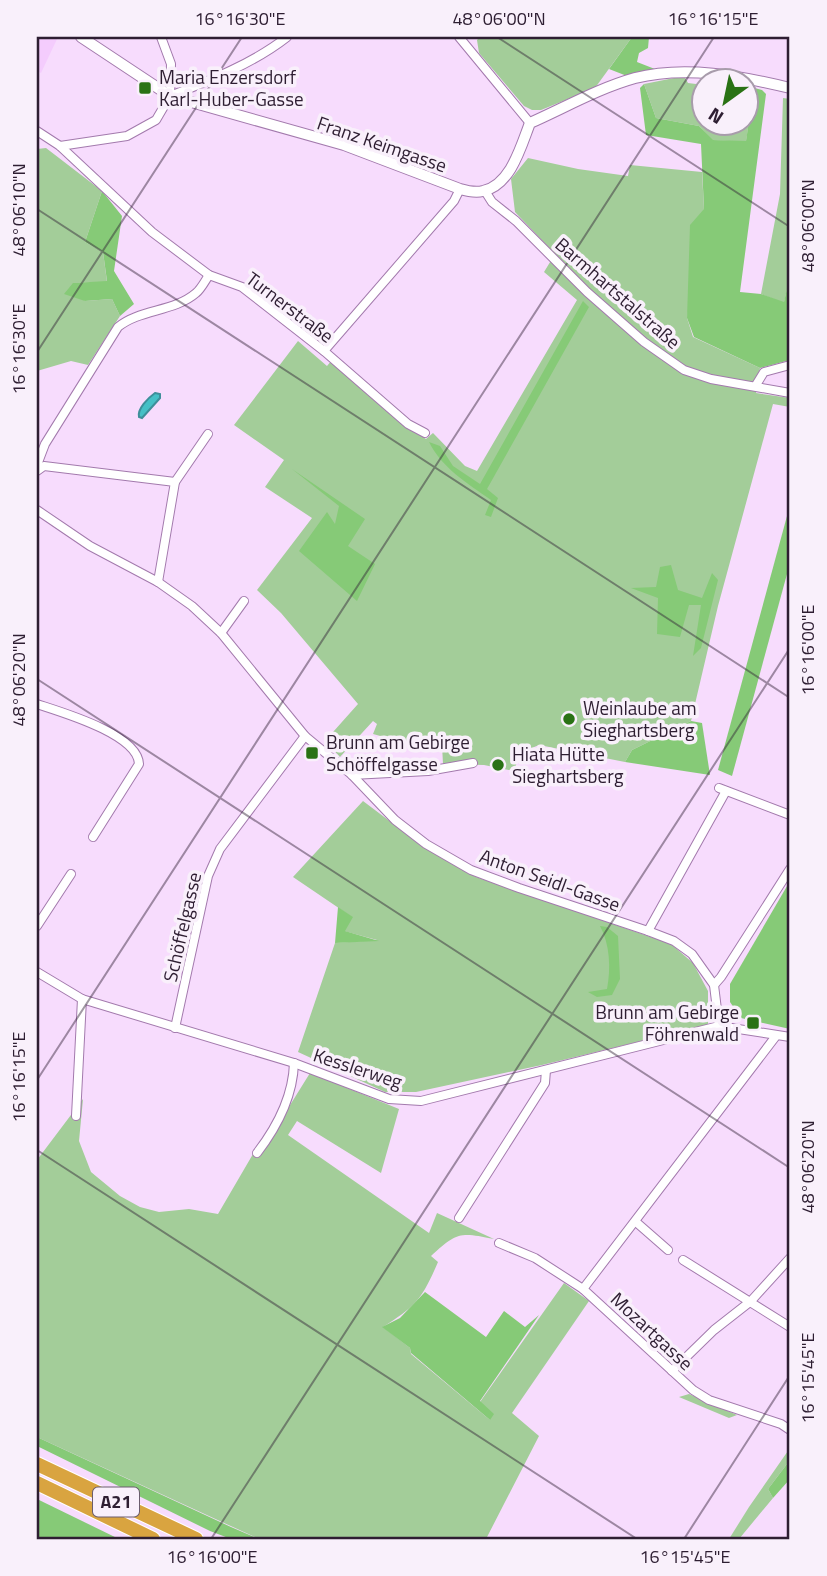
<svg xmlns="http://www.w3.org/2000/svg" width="827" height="1576" font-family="'Titillium Web',sans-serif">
<rect width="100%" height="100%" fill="#f7dcfd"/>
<polygon fill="#f4ccfd" points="37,37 58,37 41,73 37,71"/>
<g fill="#a3cd99">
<polygon points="480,37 632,37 595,88 541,110 532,110 524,106 479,53 477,40"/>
<polygon points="684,76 688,83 704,85 704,122 746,122 747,97 752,100 746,142 712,140 699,126 656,118 644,84"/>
<polygon points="783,98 790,99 790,275 784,303 761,294 780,194"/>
<polygon points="46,148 102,191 85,242 103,252 107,282 73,283 85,301 112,299 120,316 88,365 71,361 37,371 37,149"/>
<polygon points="528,158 578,169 628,176 630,165 702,172 704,209 687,318 693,337 760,368 756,393 790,398 790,407 773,404 718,606 691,721 632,750 625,762 539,745 520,753 514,771 484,765 443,764 442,745 395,740 373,734 377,724 373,721 340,757 325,741 358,704 281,613 257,590 312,518 265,487 284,460 234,425 298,341 327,366 332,360 405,424 426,439 433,433 465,466 477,471 577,300 544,272 555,254 515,212 511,179"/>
<polygon points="363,801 428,850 476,877 671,944 693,963 708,991 708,1025 542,1065 416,1092 385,1092 298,1052 335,943 377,940 344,931 352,917 293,877"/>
<path d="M310,1073L399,1109L381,1173L297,1121L288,1135L429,1233L437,1213L494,1239C460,1232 457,1232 431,1256L438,1262C422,1299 416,1306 383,1327L410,1348L411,1354L490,1420L480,1402L564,1283L589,1301L512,1413L539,1436L486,1539H259L37,1437V1160L83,1099L79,1141L91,1172L120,1196L140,1207L159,1212L189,1209L218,1214L253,1154L259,1155Z"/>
<polygon points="689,1394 737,1415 729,1418 679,1397"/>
<polygon points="790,1448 790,1460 768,1489 773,1498 739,1539 729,1539 749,1507"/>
</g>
<g fill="#86ca77">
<polygon points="632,37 649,37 648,48 639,53 637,62 660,71 627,76 609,69"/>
<polygon points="644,84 656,118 699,126 713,140 746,141 752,100 747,97 747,86 762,90 766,94 740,292 761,294 784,302 790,275 790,360 760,368 694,337 687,318 690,225 704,209 701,144 646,135 640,88"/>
<polygon points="102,191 122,216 114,271 134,304 120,316 112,299 85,301 64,294 73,283 107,281 103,252 85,242"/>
<path d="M583,301L589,307L487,489L498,498L491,517L485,515L491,500C467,483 442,468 429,442L440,446L453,466L480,484Z"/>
<polygon points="292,469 365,519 348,546 375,564 357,601 299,551 327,512 335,524 339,506"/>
<polygon points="790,505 790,563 732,776 718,770"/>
<polygon points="671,565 678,590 702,598 712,573 718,580 701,648 693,656 701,605 689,605 680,637 657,634 658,598 631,588 656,587 660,567"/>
<polygon points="691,721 702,723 710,775 625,762 632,750"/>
<polygon points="790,881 790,1029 741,1018 730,1002 730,984"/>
<polygon points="338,907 353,917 345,931 379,941 335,943"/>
<path d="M600,926L607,927L618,936L620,979L612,995L597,997L588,992L607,989C611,969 610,944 600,926Z"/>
<polygon points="425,1292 486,1337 504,1311 525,1327 539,1315 480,1401 494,1414 490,1420 411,1353 410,1348 382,1327 400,1318"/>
<polygon points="37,1437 231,1527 259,1539 231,1539 210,1531 37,1446"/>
<polygon points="790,1460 790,1479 773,1498 768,1489"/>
<polygon points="37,1499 119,1539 37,1539"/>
</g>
<path fill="#45c0c6" stroke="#3e8f9a" stroke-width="2" d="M155,393L160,394V398L142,418L139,417C137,409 148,398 155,393Z"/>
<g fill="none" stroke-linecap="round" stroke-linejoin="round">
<g stroke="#a37aad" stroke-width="10">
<g id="street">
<polyline points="459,37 530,123"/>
<path d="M170,96C209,81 254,63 287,37"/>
<polyline points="37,131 60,146 152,232 209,275 242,287 324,351 408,424 425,433"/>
<polyline points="60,146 127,136 156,120 170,96 171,64 161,37"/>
<polyline points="485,191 492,202 516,221 587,292 644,342 684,370 711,379 790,393"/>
<polyline points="324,351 454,201 460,189"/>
<polyline points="756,385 764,372 790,365"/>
<path d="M37,465L45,444L118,327C140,309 174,312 196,293C201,289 205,281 209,275"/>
<polyline points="37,471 44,466 175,482 158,582"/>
<polyline points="175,482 208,434"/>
<polyline points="37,510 90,546 158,582 192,606 221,633 305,736 352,775 395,820 426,844 471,870 519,888 648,931 674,941 692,954 714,985 719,1026"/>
<polyline points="221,633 244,601"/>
<path d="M37,704C61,712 138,734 139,764L93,837"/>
<polyline points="352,775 428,771 473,763"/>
<polyline points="719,788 790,815"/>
<polyline points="37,926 71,874"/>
<polyline points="648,931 726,791"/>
<polyline points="37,972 82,999 294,1063 389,1099 421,1101 719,1026 790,1037"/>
<polyline points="714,985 721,977 790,869"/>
<polyline points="175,1028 208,876 220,849 305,736"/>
<polyline points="76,1116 82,999"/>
<path d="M257,1153C277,1127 293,1096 294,1063"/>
<polyline points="459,1218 545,1083 546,1070"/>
<polyline points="636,1222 668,1250"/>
<polyline points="499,1243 535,1258 583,1289 693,1390 709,1400 781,1424 790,1430"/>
<polyline points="683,1260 790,1327"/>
<polyline points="583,1289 776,1036"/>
<polyline points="672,1371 714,1330 751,1301 790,1258"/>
</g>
</g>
<g stroke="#a37aad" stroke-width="12">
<path id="secondary" d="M81,37L170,96L344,145L460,189C467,191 475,193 483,191C511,185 521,146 530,123C564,108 599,88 635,78C685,65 741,76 790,88"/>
</g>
<g stroke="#fff" stroke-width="16">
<g id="highway">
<polyline points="37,1464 196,1539"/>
<polyline points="37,1483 153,1539"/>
</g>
</g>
<use href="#street" stroke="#fff" stroke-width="8"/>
<use href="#secondary" stroke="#fff" stroke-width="10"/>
<use href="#highway" stroke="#d9a440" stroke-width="14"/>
</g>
<path fill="none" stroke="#2e1e32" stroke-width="2" stroke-opacity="0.45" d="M497,37L790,227M37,209L790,698M37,352L242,37M37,679L790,1168M37,1080L714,37M37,1150L637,1539M211,1539L790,648M684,1539L790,1375"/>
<g fill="#2a7215" stroke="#f9f0fb" stroke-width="2.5">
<rect x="138" y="81" width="14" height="14" rx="3.5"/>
<circle cx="569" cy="719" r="7"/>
<rect x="305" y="746" width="14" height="14" rx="3.5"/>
<circle cx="498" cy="765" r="7"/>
<rect x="746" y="1016" width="14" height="14" rx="3.5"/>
</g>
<g text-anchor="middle" stroke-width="7" stroke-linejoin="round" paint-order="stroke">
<rect fill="#f9f0fb" stroke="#6b5d6e" stroke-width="2" x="93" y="1487.5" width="46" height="29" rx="5"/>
<g font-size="18" font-weight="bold" fill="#2e1e32">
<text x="116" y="1508">A21</text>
</g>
<g font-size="19" fill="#2e1e32" stroke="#f9f0fb" text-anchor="start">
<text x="159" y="84">Maria Enzersdorf<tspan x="159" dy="22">Karl-Huber-Gasse</tspan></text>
<text x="583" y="715">Weinlaube am<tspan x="583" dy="22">Sieghartsberg</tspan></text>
<text x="326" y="749">Brunn am Gebirge<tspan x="326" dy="22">Schöffelgasse</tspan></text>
<text x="512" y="761">Hiata Hütte<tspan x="512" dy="22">Sieghartsberg</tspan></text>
<text x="739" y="1019" text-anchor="end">Brunn am Gebirge<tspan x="739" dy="22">Föhrenwald</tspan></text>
</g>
<g font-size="19" fill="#2e1e32" stroke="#f9f0fb">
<text transform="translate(382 144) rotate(19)" y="7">Franz Keimgasse</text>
<text transform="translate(618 293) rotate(41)" y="7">Barmhartstalstraße</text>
<text transform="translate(290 307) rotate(37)" y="7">Turnerstraße</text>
<text transform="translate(550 880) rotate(20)" y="7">Anton Seidl-Gasse</text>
<text transform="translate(182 927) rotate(-77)" y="7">Schöffelgasse</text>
<text transform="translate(358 1068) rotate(18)" y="7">Kesslerweg</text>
<text transform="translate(652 1331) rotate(43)" y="7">Mozartgasse</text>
</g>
</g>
<rect width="827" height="1576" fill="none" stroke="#f9f0fb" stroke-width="77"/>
<g transform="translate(725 102) rotate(213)"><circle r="33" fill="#f9f0fb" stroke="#a89cab" stroke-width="2"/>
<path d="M0-5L12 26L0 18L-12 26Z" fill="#2a7215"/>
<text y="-10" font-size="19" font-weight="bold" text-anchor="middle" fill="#2e1e32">N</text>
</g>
<rect x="38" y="38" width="750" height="1500" fill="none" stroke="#2e1e32" stroke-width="2.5"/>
<g font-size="18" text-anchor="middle" fill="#2e1e32">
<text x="240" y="25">16°16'30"E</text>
<text x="499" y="25">48°06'00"N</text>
<text x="713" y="25">16°16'15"E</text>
<text transform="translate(19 210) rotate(-90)" y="6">48°06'10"N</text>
<text transform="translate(808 226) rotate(-90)" y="6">48°06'00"N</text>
<text transform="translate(19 349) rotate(-90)" y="6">16°16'30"E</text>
<text transform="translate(808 650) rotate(-90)" y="6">16°16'00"E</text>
<text transform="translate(19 680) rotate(-90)" y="6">48°06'20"N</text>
<text transform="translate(19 1077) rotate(-90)" y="6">16°16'15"E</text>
<text transform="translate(808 1167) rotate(-90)" y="6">48°06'20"N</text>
<text transform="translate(808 1378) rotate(-90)" y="6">16°15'45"E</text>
<text x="212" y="1563">16°16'00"E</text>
<text x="685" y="1563">16°15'45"E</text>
</g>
</svg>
